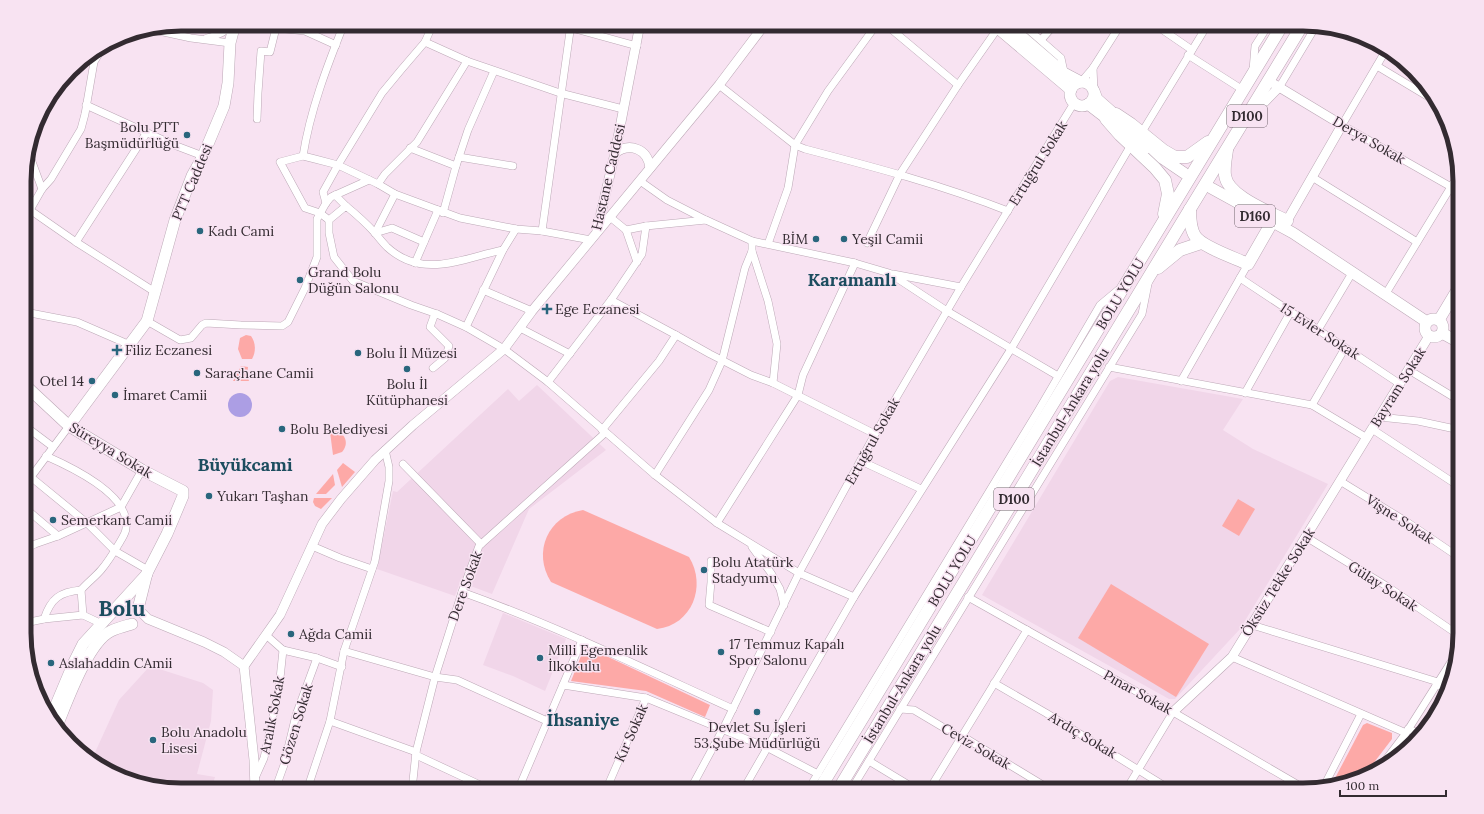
<svg xmlns="http://www.w3.org/2000/svg" width="1484" height="814" font-family="Lora,serif">
<rect width="100%" height="100%" fill="#f8e3f2"/>
<g fill="#f1d6e9">
<polygon points="1118,377 1243,399 1223,430 1253,449 1328,484 1240,629 1175,699 1169,699 982,595 1110,381"/>
<polygon points="537,385 606,450 529,509 492,594 460,582 455,596 377,569 393,491 397,492 508,389 519,401"/>
<polygon points="503,613 566,639 545,691 513,676 483,665"/>
<polygon points="150,666 203,683 213,690 211,721 197,774 215,777 211,790 181,790 141,785 103,769 92,759 119,700"/>
</g>
<g fill="#fda9a7">
<path d="M246,335L251,336C256,343 256,352 252,359H242L238,349L240,338Z"/>
<polygon points="241,366 248,367 247,375 249,381 233,381"/>
<path d="M336,431C346,434 349,444 342,452L333,455L330,432Z"/>
<polygon points="343,463 355,472 342,487 337,470"/>
<polygon points="333,474 335,485 326,494 316,494"/>
<polygon points="314,498 332,498 321,509 315,506 313,502"/>
<polygon points="1238,499 1255,509 1239,536 1222,526"/>
<path d="M583,510L689,557C707,586 692,625 657,629L551,582C532,552 548,516 583,510Z"/>
<polygon points="1111,584 1209,644 1176,697 1078,638"/>
<polygon points="585,646 710,705 705,717 646,691 571,681"/>
<polygon points="1367,723 1392,733 1392,739 1366,773 1332,784 1363,725"/>
</g>
<circle fill="#ac9ee4" cx="240" cy="405" r="12"/>
<g fill="none" stroke-linecap="round" stroke-linejoin="round">
<g stroke="#bca8b6" stroke-width="8">
<g id="street">
<polyline points="557,24 637,46"/>
<polyline points="885,24 958,85"/>
<polyline points="1022,24 1061,58 1064,72"/>
<polyline points="1154,24 1192,50"/>
<polyline points="154,30 191,38 230,43"/>
<path d="M207,38C218,35 226,32 233,24"/>
<polyline points="1041,40 1055,24"/>
<polyline points="425,42 467,61 560,93 623,109"/>
<polyline points="1386,50 1342,125 1460,192"/>
<polyline points="1188,55 1243,90"/>
<polyline points="1377,66 1437,102"/>
<polyline points="1093,68 1121,24"/>
<polyline points="1253,70 1255,46 1269,24"/>
<polyline points="1081,82 1093,68 1094,91"/>
<path d="M719,85L795,145L805,149C874,167 942,185 1008,211"/>
<polyline points="1280,86 1316,26"/>
<polyline points="86,105 174,145 203,156"/>
<polyline points="257,119 258,93 261,51 270,52 276,28 305,31 336,45"/>
<polyline points="1142,132 1208,24"/>
<polyline points="410,148 456,166"/>
<polyline points="28,151 42,189"/>
<path d="M303,156C310,111 327,66 344,24"/>
<polyline points="459,157 513,166"/>
<polyline points="1312,177 1417,242"/>
<polyline points="640,181 667,200 706,220"/>
<polyline points="378,184 385,174 417,142 467,61"/>
<polyline points="335,195 346,206"/>
<polyline points="326,203 323,192 338,165 382,93 401,70 425,42 433,24"/>
<polyline points="30,210 76,242 155,292"/>
<polyline points="25,212 30,210 42,189 51,179 81,129 85,114 94,62 103,47"/>
<polyline points="443,213 456,166 468,130 494,71"/>
<polyline points="610,217 626,230 646,226 706,220 752,241 855,263 889,273 947,311 1058,376"/>
<polyline points="329,220 320,213 305,208 280,162 303,156 315,159 338,165 378,184 395,194 460,218 516,229 542,231 591,240"/>
<path d="M516,229L503,250C463,258 423,280 387,247C383,243 379,238 375,233C366,223 357,215 346,206L329,220V233L334,257L353,281L411,305L437,314L466,327L504,349L548,382L655,475L717,523L799,573L854,597"/>
<polyline points="626,230 637,262"/>
<polyline points="542,231 571,24"/>
<polyline points="375,233 392,228 424,242"/>
<polyline points="375,233 395,194"/>
<polyline points="76,242 147,132"/>
<polyline points="867,243 900,174 958,85 998,28"/>
<polyline points="768,244 788,188 795,145 828,91 877,24"/>
<polyline points="752,251 768,301 777,344 773,383"/>
<polyline points="415,263 438,210"/>
<polyline points="893,274 961,287"/>
<polyline points="1240,278 1400,384"/>
<polyline points="483,290 532,311"/>
<polyline points="1385,295 1460,172"/>
<polyline points="611,300 676,335 710,354 751,375 773,383 875,434"/>
<polyline points="25,312 77,322 130,345"/>
<polyline points="147,321 180,340 191,338 202,325 206,323 241,325 282,326 288,322 305,288 317,257 317,219 326,203 331,197 369,180"/>
<polyline points="466,327 503,250"/>
<polyline points="520,328 570,354"/>
<polyline points="1318,330 1352,273"/>
<polyline points="1109,367 1312,405 1367,438"/>
<polyline points="433,368 445,358 449,346 430,327 434,316 437,314"/>
<polyline points="1409,370 1460,401"/>
<polyline points="1181,381 1248,264"/>
<polyline points="548,382 611,300 642,254 646,226"/>
<polyline points="1245,393 1291,311"/>
<polyline points="1312,405 1345,348"/>
<polyline points="1379,417 1418,421 1460,430"/>
<polyline points="25,426 53,447"/>
<polyline points="1372,429 1460,487"/>
<polyline points="602,430 659,361 676,335"/>
<path d="M46,456C71,467 131,495 126,528C126,533 122,538 120,542C114,552 108,562 101,570C95,577 87,583 81,590"/>
<polyline points="861,461 921,489"/>
<polyline points="403,464 481,544"/>
<polyline points="655,475 709,390 722,361 745,268 752,251 752,241"/>
<polyline points="32,478 87,523 115,551 148,570"/>
<polyline points="1340,481 1407,522 1460,558"/>
<polyline points="25,485 69,426"/>
<polyline points="25,508 58,536"/>
<polyline points="717,523 798,395 803,375 855,263"/>
<polyline points="1306,537 1388,587 1460,636"/>
<polyline points="312,546 340,558 372,569"/>
<polyline points="752,547 771,573 780,589 784,605"/>
<polyline points="25,549 35,544 58,536 121,507 142,470"/>
<polyline points="711,561 711,582 709,605 771,632"/>
<polyline points="25,572 27,586 25,608"/>
<path d="M462,592C554,625 643,668 733,709"/>
<polyline points="968,597 1173,712 1307,790"/>
<path d="M44,619C51,598 60,592 81,590L83,615"/>
<polyline points="25,623 44,619 83,615 102,624"/>
<polyline points="1252,625 1438,682"/>
<polyline points="266,635 283,650 317,658 342,667"/>
<polyline points="344,651 435,677 457,680 547,721"/>
<polyline points="1232,657 1406,733"/>
<polyline points="994,683 1046,713 1171,790"/>
<polyline points="563,685 646,698 768,748 818,774"/>
<polyline points="1436,685 1446,688"/>
<polyline points="900,709 914,710 961,738"/>
<polyline points="330,721 416,752"/>
<polyline points="1408,729 1421,734"/>
<polyline points="962,736 1051,790"/>
<polyline points="416,755 491,790"/>
<polyline points="869,761 917,790"/>
<polyline points="1378,770 1406,733 1456,654"/>
<polyline points="255,778 264,758 279,688 283,650"/>
<polyline points="1324,786 1361,714"/>
<polyline points="275,790 284,765 296,715 317,658"/>
<polyline points="307,790 330,721 344,651 375,561 389,481 389,467 385,450"/>
<polyline points="412,790 416,752 435,677 462,592 479,546 605,433"/>
<polyline points="518,790 582,640"/>
<polyline points="606,790 646,698"/>
<polyline points="690,790 723,729 799,573 875,434 961,287 1074,103"/>
<polyline points="743,790 854,597 1011,349 1131,145"/>
<polyline points="808,790 1038,411 1100,305 1118,290"/>
<polyline points="851,790 1142,314 1148,284"/>
<polyline points="929,790 1027,630"/>
<polyline points="1126,790 1173,712"/>
</g>
</g>
<g stroke="#bca8b6" stroke-width="10">
<g id="secondary">
<polyline points="1269,81 1342,125 1284,226"/>
<polyline points="1251,116 1280,86"/>
<path d="M615,153C630,142 648,149 650,168"/>
<polyline points="597,230 615,153 640,24"/>
<polyline points="138,609 148,619 204,642 224,652 244,666"/>
<polyline points="244,666 280,615 322,524 341,499 375,460 413,425 504,349 532,311 719,85 765,24"/>
<polyline points="244,666 254,760 255,790"/>
<polyline points="1173,712 1232,657 1429,336"/>
</g>
</g>
<g stroke="#bca8b6" stroke-width="12">
<g id="primary">
<polyline points="993,24 1071,90"/>
<polyline points="1007,24 1064,73 1081,82"/>
<circle cx="1082" cy="94" r="12"/>
<polyline points="1094,91 1097,99 1122,121"/>
<path d="M1088,104C1107,119 1127,133 1146,148"/>
<polyline points="1142,139 1162,158 1184,173"/>
<polyline points="1211,188 1293,233 1427,322"/>
<circle cx="1434" cy="328" r="9"/>
<polyline points="1439,320 1460,285"/>
<polyline points="1442,333 1460,343"/>
<polyline points="25,385 69,426 142,470 183,491 183,496 167,534 147,573 138,609"/>
<polyline points="69,426 147,321 175,220 192,176 203,156 224,106 228,83 230,43 235,24"/>
<polyline points="50,719 74,662 83,644 147,574"/>
<path d="M57,726C67,702 88,642 111,631C117,628 125,626 132,624"/>
</g>
</g>
<g stroke="#bca8b6" stroke-width="13">
<g id="highway">
<polyline points="1116,114 1131,124 1163,150 1175,157 1187,157 1208,142"/>
<polyline points="1106,119 1120,135 1155,168 1165,180 1168,194 1164,214"/>
<path d="M1227,150C1226,158 1224,167 1225,175C1227,196 1270,212 1287,221"/>
<path d="M1190,209C1190,218 1190,228 1195,236C1202,247 1235,258 1248,264L1271,224"/>
<polyline points="1158,268 1180,250 1201,243"/>
<polyline points="819,790 1283,24"/>
<polyline points="838,790 1190,209 1303,24"/>
</g>
</g>
<use href="#street" stroke="#fff" stroke-width="7"/>
<use href="#secondary" stroke="#fff" stroke-width="9"/>
<use href="#primary" stroke="#fff" stroke-width="11"/>
<use href="#highway" stroke="#fff" stroke-width="12"/>
</g>
<g fill="#29667d" stroke="#f8e3f2" stroke-width="1.5">
<circle cx="187" cy="135" r="4"/>
<circle cx="200" cy="231" r="4"/>
<circle cx="816" cy="239" r="4"/>
<circle cx="844" cy="239" r="4"/>
<circle cx="300" cy="280" r="4"/>
<path d="M545 303h4v4h4v4h-4v4h-4v-4h-4v-4h4z"/>
<path d="M115 344h4v4h4v4h-4v4h-4v-4h-4v-4h4z"/>
<circle cx="358" cy="353" r="4"/>
<circle cx="407" cy="369" r="4"/>
<circle cx="197" cy="373" r="4"/>
<circle cx="92" cy="381" r="4"/>
<circle cx="115" cy="395" r="4"/>
<circle cx="282" cy="429" r="4"/>
<circle cx="209" cy="496" r="4"/>
<circle cx="53" cy="520" r="4"/>
<circle cx="704" cy="570" r="4"/>
<circle cx="291" cy="634" r="4"/>
<circle cx="721" cy="652" r="4"/>
<circle cx="540" cy="658" r="4"/>
<circle cx="51" cy="663" r="4"/>
<circle cx="757" cy="712" r="4"/>
<circle cx="153" cy="740" r="4"/>
</g>
<g text-anchor="middle" stroke-width="3" stroke-linejoin="round" paint-order="stroke">
<g fill="#f8e3f2" stroke="#6e626b" stroke-width="1">
<rect x="1227" y="105" width="40" height="22" rx="3"/>
<rect x="1235" y="205" width="40" height="22" rx="3"/>
<rect x="994" y="488" width="40" height="22" rx="3"/>
</g>
<g font-size="13" font-weight="bold" fill="#332b31">
<text x="1247" y="121">D100</text>
<text x="1255" y="221">D160</text>
<text x="1014" y="504">D100</text>
</g>
<g font-size="14" fill="#332b31" stroke="#f8e3f2" text-anchor="start">
<text x="179" y="132" text-anchor="end">Bolu PTT<tspan x="179" dy="16">Başmüdürlüğü</tspan></text>
<text x="208" y="236">Kadı Cami</text>
<text x="808" y="244" text-anchor="end">BİM</text>
<text x="852" y="244">Yeşil Camii</text>
<text x="308" y="277">Grand Bolu<tspan x="308" dy="16">Düğün Salonu</tspan></text>
<text x="555" y="314">Ege Eczanesi</text>
<text x="125" y="355">Filiz Eczanesi</text>
<text x="366" y="358">Bolu İl Müzesi</text>
<text x="205" y="378">Saraçhane Camii</text>
<text x="84" y="386" text-anchor="end">Otel 14</text>
<text x="407" y="389" text-anchor="middle">Bolu İl<tspan x="407" dy="16">Kütüphanesi</tspan></text>
<text x="123" y="400">İmaret Camii</text>
<text x="290" y="434">Bolu Belediyesi</text>
<text x="217" y="501">Yukarı Taşhan</text>
<text x="61" y="525">Semerkant Camii</text>
<text x="712" y="567">Bolu Atatürk<tspan x="712" dy="16">Stadyumu</tspan></text>
<text x="299" y="639">Ağda Camii</text>
<text x="729" y="649">17 Temmuz Kapalı<tspan x="729" dy="16">Spor Salonu</tspan></text>
<text x="548" y="655">Milli Egemenlik<tspan x="548" dy="16">İlkokulu</tspan></text>
<text x="59" y="668">Aslahaddin CAmii</text>
<text x="757" y="732" text-anchor="middle">Devlet Su İşleri<tspan x="757" dy="16">53.Şube Müdürlüğü</tspan></text>
<text x="161" y="737">Bolu Anadolu<tspan x="161" dy="16">Lisesi</tspan></text>
</g>
<g font-size="14" fill="#332b31" stroke="#f8e3f2">
<text transform="translate(1369 140) rotate(30)" y="5">Derya Sokak</text>
<text transform="translate(1038 163) rotate(-58)" y="5">Ertuğrul Sokak</text>
<text transform="translate(608 177) rotate(-77)" y="5">Hastane Caddesi</text>
<text transform="translate(192 182) rotate(-67)" y="5">PTT Caddesi</text>
<text transform="translate(1120 294) rotate(-59)" y="5">BOLU YOLU</text>
<text transform="translate(1320 331) rotate(33)" y="5">15 Evler Sokak</text>
<text transform="translate(1398 387) rotate(-58)" y="5">Bayram Sokak</text>
<text transform="translate(1070 407) rotate(-59)" y="5">İstanbul-Ankara yolu</text>
<text transform="translate(872 441) rotate(-61)" y="5">Ertuğrul Sokak</text>
<text transform="translate(111 450) rotate(31)" y="5">Süreyya Sokak</text>
<text transform="translate(1400 519) rotate(33)" y="5">Vişne Sokak</text>
<text transform="translate(952 571) rotate(-59)" y="5">BOLU YOLU</text>
<text transform="translate(1278 582) rotate(-58)" y="5">Öksüz Tekke Sokak</text>
<text transform="translate(465 586) rotate(-70)" y="5">Dere Sokak</text>
<text transform="translate(1383 586) rotate(33)" y="5">Gülay Sokak</text>
<text transform="translate(902 684) rotate(-59)" y="5">İstanbul-Ankara yolu</text>
<text transform="translate(1138 692) rotate(29)" y="5">Pınar Sokak</text>
<text transform="translate(272 715) rotate(-79)" y="5">Aralık Sokak</text>
<text transform="translate(296 724) rotate(-73)" y="5">Gözen Sokak</text>
<text transform="translate(631 733) rotate(-66)" y="5">Kır Sokak</text>
<text transform="translate(1083 735) rotate(31)" y="5">Ardıç Sokak</text>
<text transform="translate(976 746) rotate(30)" y="5">Ceviz Sokak</text>
</g>
<g font-size="18" font-weight="bold" fill="#1c4d5f" stroke="#f8e3f2">
<text x="852" y="286">Karamanlı</text>
<text x="245" y="471">Büyükcami</text>
<text x="583" y="726">İhsaniye</text>
</g>
<g font-size="22" font-weight="bold" fill="#1c4d5f" stroke="#f8e3f2">
<text x="122" y="616">Bolu</text>
</g>
</g>
<path d="M0 0H1484V814H0ZM181 31H1303A150 150 0 0 1 1453 181V633A150 150 0 0 1 1303 783H181A150 150 0 0 1 31 633V181A150 150 0 0 1 181 31Z" fill="#f8e3f2" fill-rule="evenodd"/>
<path fill="none" stroke="#332b31" stroke-width="5" d="M181 31H1303A150 150 0 0 1 1453 181V633A150 150 0 0 1 1303 783H181A150 150 0 0 1 31 633V181A150 150 0 0 1 181 31Z"/>
<path d="M1340 790v6h106v-6" fill="none" stroke="#332b31" stroke-width="2"/>
<text x="1346" y="790" font-size="12" fill="#332b31" stroke="#f8e3f2" stroke-width="3" paint-order="stroke">100 m</text>
</svg>
